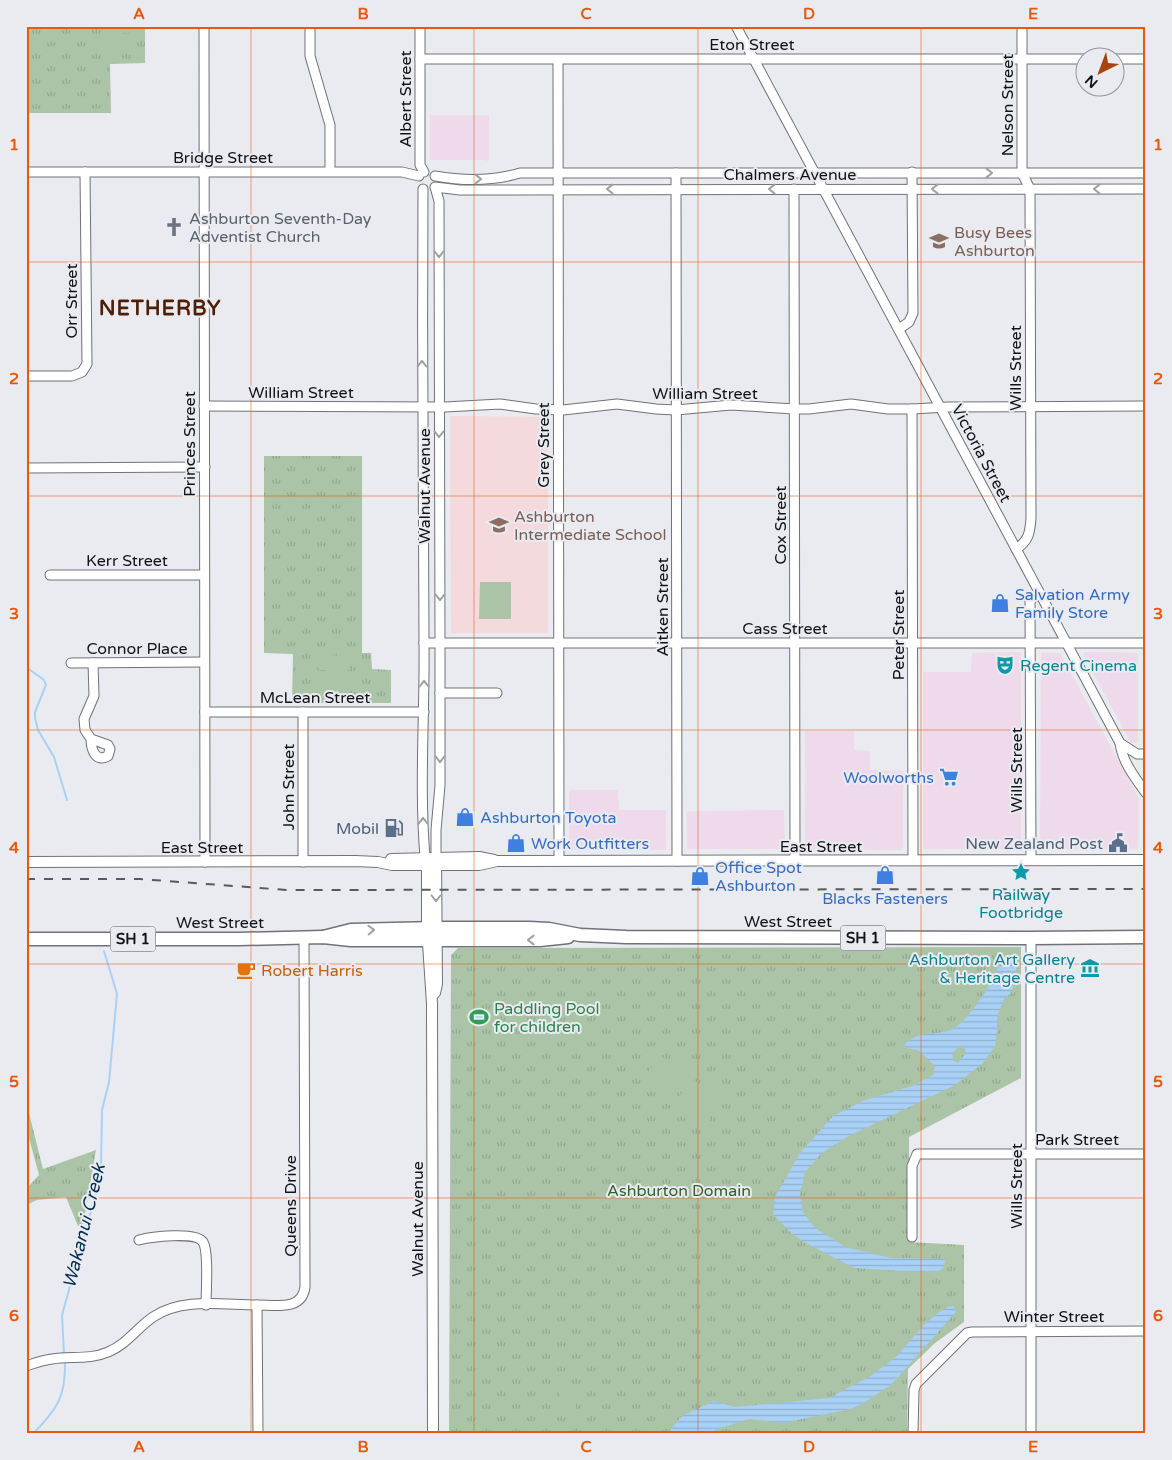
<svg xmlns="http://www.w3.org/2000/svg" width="1172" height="1460" font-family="'Varela Round',sans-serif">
<defs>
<pattern id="park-tufts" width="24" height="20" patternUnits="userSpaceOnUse" patternTransform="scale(1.25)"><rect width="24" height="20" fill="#abc4a7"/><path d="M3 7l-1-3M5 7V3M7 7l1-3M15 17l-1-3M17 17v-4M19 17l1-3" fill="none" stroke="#92a78f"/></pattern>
<pattern id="water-rules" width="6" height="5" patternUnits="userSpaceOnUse" patternTransform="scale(1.25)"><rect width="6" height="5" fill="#a9d0f5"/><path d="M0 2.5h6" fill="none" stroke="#90b2d1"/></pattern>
</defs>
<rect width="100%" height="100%" fill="#e9ebf1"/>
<g fill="#eedaeb">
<polygon points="430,115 489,115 489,161 484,160 430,160"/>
<polygon points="1019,652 1021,654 1021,846 1019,849 925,849 923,847 923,672 971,672 972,653"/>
<polygon points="1085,652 1138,653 1138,743 1131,743 1083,654"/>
<polygon points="1041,653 1060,653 1139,799 1138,849 1040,849"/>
<polygon points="805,731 854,731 854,750 870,751 870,770 903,771 903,847 900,850 805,850"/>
<polygon points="569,790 618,790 619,810 666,810 666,850 569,850"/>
<polygon points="784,810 785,849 687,849 687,811"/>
</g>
<polygon fill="#f4d9dd" points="450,416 548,417 548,633 451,633"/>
<g fill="url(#park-tufts)">
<polygon points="26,26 145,26 145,63 110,64 111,113 26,113"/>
<polygon points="264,456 362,456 362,653 371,653 372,669 391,670 391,703 292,703 293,654 264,653"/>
<polygon points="1021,947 1021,1078 909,1137 909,1242 964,1245 964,1322 935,1343 908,1369 907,1434 449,1434 451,955 458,948"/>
<polygon points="26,1109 28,1109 43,1169 96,1150 83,1226 78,1226 66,1197 37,1200 26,1205 26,1189 39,1175 26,1127"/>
</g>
<g fill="#abc4a7">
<polygon points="103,26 132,26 132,33 103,32"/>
<polygon points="103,35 133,35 132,51 103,50"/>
<polygon points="480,582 511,582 511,619 479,619"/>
<polygon points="350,655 350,670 318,670 318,656"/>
<polygon points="318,671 350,671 350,687 318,687 350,687 350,701 318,701"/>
<polygon points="656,1055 687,1067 675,1098 644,1086"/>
<polygon points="688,1078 721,1093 706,1127 673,1113"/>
<rect x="559" y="1390" width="17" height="21"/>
</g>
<g fill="url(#water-rules)" fill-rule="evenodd">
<path d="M1005,959L1012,961L1016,966V977L1011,993L1004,999L997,1017V1031L995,1046L983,1063L955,1085L845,1138L821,1154L805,1172L800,1194L803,1212L814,1227L845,1247L891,1258L945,1259L944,1267L939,1271H901L854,1268L804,1242L790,1232L773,1214L775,1197L800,1153L833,1116L863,1101L915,1085L933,1075L935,1066L918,1050L906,1048L904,1046C916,1028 941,1038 956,1027C970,1016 983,997 991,981C996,973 998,965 1005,959ZM959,1046L964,1047L966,1053L958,1063L954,1061L952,1054Z"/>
<circle cx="479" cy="1017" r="7"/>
<polygon points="954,1306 956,1312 892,1384 862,1404 850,1409 783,1423 749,1419 715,1430 711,1434 667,1434 682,1416 714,1401 735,1407 829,1398 869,1377 895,1358 924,1325 939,1312 948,1307"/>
</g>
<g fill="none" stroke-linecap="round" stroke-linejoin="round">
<g stroke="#a9d0f5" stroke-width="2">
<polyline points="26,667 44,680 46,685 35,712 35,718 38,730 54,757 67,800"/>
<polyline points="64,1354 62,1315 99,1182 101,1167 102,1110 109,1082 117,994 104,951"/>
<path d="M33,1434C57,1408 66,1398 65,1361"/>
</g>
<g stroke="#717277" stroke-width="11">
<g id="minor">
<polyline points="204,26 205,862"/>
<polyline points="310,26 310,56 330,125 330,171"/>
<polyline points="420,26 420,165 424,172"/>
<path d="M736,26L1120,743C1122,761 1135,778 1146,793"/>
<polyline points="420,59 1084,59"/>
<polyline points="1114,59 1146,59"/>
<polyline points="558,60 559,861"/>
<polyline points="26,172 402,172 419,176"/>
<polyline points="676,173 677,861"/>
<path d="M435,176C463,181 493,181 520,173H1146"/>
<path d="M423,189C422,340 423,491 424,642C425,713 419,785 425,857"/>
<polyline points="794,189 795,861"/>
<polyline points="899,329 909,322 913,313 912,172"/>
<polyline points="26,376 72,376 82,372 87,364 85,172"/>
<polyline points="204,406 445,407 500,404 536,409 563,410 617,404 656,409 676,410 731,405 794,409 809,409 851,404 888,409 912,409 948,407 1146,406"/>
<polyline points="912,409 913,860"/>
<polyline points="26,468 205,467"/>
<path d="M1016,549C1029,541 1030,532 1031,518L1030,193V189L1022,173V26"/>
<polyline points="50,575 204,575"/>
<polyline points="424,643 1146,643"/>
<polyline points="71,663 204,662"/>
<polyline points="440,693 497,693"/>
<polyline points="205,712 424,712"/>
<polyline points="303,712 303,862"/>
<path d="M91,739C91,750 96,763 108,756L110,749L108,745L91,739L85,730L84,719L94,696L93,663"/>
<polyline points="1120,743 1137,754 1146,754"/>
<polyline points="436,857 436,830 440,785 440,644 439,201 435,187 460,190 1146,189"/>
<polyline points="1031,860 1030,602 1032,598 1040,594"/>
<polyline points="1031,938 1031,1434"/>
<polyline points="912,1237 912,1166 917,1154 1146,1154"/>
<path d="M139,1240C150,1237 196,1231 203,1242C209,1251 206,1292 206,1305"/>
<path d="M26,1366C35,1363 43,1360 52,1359C71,1356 90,1360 108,1352C126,1345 137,1328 153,1317C182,1297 224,1305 257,1305"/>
<path d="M258,1434L257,1305C276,1305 302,1311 305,1287L304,937"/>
<polyline points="913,1434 914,1390 916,1384 967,1333 972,1332 1146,1331"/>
</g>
</g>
<g stroke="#717277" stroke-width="12">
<g id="major">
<polyline points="425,857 427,872 427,928 432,1004 433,1434"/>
<polyline points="391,859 479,857 494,860"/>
<polyline points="26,862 355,861 378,862 392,865 479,865 497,861 507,861 1146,860"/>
<polyline points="435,993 437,984 436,857"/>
</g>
</g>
<g stroke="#717277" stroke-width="15">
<g id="highway">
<polyline points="323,937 351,930 436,928 529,928 549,929 580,935 626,937 1031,938 1146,937"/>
<polyline points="26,939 239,939 323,937 351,940 540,940 568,937"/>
</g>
</g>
<use href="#minor" stroke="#fff" stroke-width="9"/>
<use href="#major" stroke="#fff" stroke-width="10"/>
<use href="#highway" stroke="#fff" stroke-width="12"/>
<polyline stroke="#58595d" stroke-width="2" stroke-dasharray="9 9" stroke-linecap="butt" points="26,879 140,879 287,890 1146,889"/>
</g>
<defs><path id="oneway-chevron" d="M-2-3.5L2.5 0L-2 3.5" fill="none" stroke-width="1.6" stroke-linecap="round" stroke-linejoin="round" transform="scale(1.25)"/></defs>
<g stroke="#a0a0a1">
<use href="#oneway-chevron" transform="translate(989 173)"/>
<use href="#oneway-chevron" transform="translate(478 179)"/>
<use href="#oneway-chevron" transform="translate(610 189) rotate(-180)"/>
<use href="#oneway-chevron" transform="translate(772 189) rotate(180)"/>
<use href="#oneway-chevron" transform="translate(935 189) rotate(180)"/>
<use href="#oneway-chevron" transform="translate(1097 189) rotate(180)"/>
<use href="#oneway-chevron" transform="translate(439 254) rotate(90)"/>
<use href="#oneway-chevron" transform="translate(422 364) rotate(-90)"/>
<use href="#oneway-chevron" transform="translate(439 434) rotate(90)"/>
<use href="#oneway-chevron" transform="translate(440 597) rotate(90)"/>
<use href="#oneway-chevron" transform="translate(424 684) rotate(-90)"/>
<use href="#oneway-chevron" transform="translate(440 759) rotate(90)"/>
<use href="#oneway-chevron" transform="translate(423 821) rotate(-91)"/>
<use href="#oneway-chevron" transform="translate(436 898) rotate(90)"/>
<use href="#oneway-chevron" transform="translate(371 930) rotate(-2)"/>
<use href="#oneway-chevron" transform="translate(531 940) rotate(180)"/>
</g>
<path fill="none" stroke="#e8590c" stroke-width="1" stroke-opacity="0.55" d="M251,26V1434M474,26V1434M698,26V1434M921,26V1434M26,262H1146M26,496H1146M26,730H1146M26,964H1146M26,1198H1146"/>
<defs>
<g id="church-bare" transform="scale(1.5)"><path d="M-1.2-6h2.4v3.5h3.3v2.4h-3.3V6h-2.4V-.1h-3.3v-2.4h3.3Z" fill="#6b7280" stroke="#e9ebf1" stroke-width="2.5" paint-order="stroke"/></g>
<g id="school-bare" transform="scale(1.5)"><path d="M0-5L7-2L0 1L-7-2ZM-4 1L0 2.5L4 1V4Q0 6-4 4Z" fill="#8d6e63" stroke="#e9ebf1" stroke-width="2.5" paint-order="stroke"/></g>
<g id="shop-bare" transform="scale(1.5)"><path d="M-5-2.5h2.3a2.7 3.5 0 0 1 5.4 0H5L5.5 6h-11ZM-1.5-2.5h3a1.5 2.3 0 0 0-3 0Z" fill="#3f7fe0" stroke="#e9ebf1" stroke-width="2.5" paint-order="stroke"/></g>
<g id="theatre-bare" transform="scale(1.5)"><path d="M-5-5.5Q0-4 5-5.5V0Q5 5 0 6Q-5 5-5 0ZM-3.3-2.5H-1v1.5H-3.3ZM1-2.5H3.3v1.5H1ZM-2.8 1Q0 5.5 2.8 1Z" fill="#0f9aa8" stroke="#e9ebf1" stroke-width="2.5" paint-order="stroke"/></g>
<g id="supermarket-bare" transform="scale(1.5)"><path d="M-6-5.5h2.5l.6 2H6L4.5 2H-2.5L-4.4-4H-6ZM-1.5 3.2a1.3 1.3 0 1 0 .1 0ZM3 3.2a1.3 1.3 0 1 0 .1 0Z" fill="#3f7fe0" stroke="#e9ebf1" stroke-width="2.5" paint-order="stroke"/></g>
<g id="fuel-bare" transform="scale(1.5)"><path d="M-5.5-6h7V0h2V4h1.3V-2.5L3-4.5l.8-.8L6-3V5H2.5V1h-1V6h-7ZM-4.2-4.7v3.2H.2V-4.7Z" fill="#5c6f8a" stroke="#e9ebf1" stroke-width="2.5" paint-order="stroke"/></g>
<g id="civic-bare" transform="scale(1.5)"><path d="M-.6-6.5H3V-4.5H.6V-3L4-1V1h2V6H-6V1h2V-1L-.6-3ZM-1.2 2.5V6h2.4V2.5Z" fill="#5c6f8a" stroke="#e9ebf1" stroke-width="2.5" paint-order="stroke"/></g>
<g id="sight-bare" transform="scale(1.5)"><path d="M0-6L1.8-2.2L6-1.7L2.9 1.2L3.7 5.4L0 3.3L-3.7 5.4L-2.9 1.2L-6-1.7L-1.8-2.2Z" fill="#0f9aa8" stroke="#e9ebf1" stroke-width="2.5" paint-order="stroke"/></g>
<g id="museum-bare" transform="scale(1.5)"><path d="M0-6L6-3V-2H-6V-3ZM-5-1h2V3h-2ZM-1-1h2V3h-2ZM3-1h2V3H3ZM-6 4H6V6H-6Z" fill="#0f9aa8" stroke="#e9ebf1" stroke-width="2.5" paint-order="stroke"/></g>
<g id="cafe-bare" transform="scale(1.5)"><path d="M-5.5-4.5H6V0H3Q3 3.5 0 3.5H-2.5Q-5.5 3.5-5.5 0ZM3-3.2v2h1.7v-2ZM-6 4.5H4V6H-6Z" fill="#e8710a" stroke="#e9ebf1" stroke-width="2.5" paint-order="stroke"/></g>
<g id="stadium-bare" transform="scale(1.5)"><path d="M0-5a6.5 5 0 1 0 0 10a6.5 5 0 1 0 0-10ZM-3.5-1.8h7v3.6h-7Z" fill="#2e9e5b" stroke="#e9ebf1" stroke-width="2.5" paint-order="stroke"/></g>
</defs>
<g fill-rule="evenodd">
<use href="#church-bare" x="174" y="227"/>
<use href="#school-bare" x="939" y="241"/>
<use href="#school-bare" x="499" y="525"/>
<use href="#shop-bare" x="1000" y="603"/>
<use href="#theatre-bare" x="1005" y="665"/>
<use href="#supermarket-bare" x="949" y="777"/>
<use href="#shop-bare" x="465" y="817"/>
<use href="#fuel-bare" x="394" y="828"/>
<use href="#shop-bare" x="516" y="843"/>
<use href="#civic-bare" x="1118" y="843"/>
<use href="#sight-bare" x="1021" y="872"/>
<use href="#shop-bare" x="885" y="875"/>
<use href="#shop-bare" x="700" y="876"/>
<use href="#museum-bare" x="1090" y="968"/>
<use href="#cafe-bare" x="246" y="970"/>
<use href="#stadium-bare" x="479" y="1017"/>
</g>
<g text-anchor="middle" stroke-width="4" stroke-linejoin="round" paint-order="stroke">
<g fill="#e9ebf1" stroke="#525356" stroke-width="1">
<rect x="840.5" y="925.5" width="45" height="25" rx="4"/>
<rect x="110.5" y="926.5" width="45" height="25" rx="4"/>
</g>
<g font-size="15" font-weight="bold" fill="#111214">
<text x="863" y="943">SH 1</text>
<text x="133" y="944">SH 1</text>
</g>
<g font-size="16" fill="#111214" stroke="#e9ebf1">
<text x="752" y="50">Eton Street</text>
<text transform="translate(405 99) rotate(-90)" y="6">Albert Street</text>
<text transform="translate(1007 105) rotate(-90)" y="6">Nelson Street</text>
<text x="223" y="163">Bridge Street</text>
<text x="790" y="180">Chalmers Avenue</text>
<text transform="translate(71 301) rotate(-90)" y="6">Orr Street</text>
<text transform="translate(1015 368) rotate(-90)" y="6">Wills Street</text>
<text x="301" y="398">William Street</text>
<text x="705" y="399">William Street</text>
<text transform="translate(189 444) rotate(-90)" y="6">Princes Street</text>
<text transform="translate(543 445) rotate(-90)" y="6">Grey Street</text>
<text transform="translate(982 453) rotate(62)" y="6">Victoria Street</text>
<text transform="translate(424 486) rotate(-90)" y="6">Walnut Avenue</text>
<text transform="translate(780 525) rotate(-90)" y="6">Cox Street</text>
<text x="127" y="566">Kerr Street</text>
<text transform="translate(662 607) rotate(-90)" y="6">Aitken Street</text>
<text x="785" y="634">Cass Street</text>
<text transform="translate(898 635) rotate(-90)" y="6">Peter Street</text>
<text x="137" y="654">Connor Place</text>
<text x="315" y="703">McLean Street</text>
<text transform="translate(1016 770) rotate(-90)" y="6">Wills Street</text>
<text transform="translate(288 787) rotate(-90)" y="6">John Street</text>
<text x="821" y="852">East Street</text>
<text x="202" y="853">East Street</text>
<text x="788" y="927">West Street</text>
<text x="220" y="928">West Street</text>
<text x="1077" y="1145">Park Street</text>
<text transform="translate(1016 1186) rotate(-90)" y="6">Wills Street</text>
<text transform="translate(290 1206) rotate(-90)" y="6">Queens Drive</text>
<text transform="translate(417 1219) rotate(-90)" y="6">Walnut Avenue</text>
<text x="1054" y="1322">Winter Street</text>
</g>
<g font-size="16" fill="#5b616d" stroke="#e9ebf1" text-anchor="start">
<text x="189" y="224">Ashburton Seventh-Day<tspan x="189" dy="18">Adventist Church</tspan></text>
</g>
<g font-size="16" fill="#785e54" stroke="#e9ebf1" text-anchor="start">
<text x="954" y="238">Busy Bees<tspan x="954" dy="18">Ashburton</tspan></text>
<text x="514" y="522">Ashburton<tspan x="514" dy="18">Intermediate School</tspan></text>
</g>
<g font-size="16" fill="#366cbe" stroke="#e9ebf1" text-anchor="start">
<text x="1015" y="600">Salvation Army<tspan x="1015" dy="18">Family Store</tspan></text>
<text x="934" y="783" text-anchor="end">Woolworths</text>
<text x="480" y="823">Ashburton Toyota</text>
<text x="531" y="849">Work Outfitters</text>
<text x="715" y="873">Office Spot<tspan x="715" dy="18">Ashburton</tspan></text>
<text x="885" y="904" text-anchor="middle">Blacks Fasteners</text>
</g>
<g font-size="16" fill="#0d838f" stroke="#e9ebf1" text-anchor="start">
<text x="1020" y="671">Regent Cinema</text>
<text x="1021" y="900" text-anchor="middle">Railway<tspan x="1021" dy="18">Footbridge</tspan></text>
<text x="1075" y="965" text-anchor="end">Ashburton Art Gallery<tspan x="1075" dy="18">&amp; Heritage Centre</tspan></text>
</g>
<g font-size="16" fill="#4e5e75" stroke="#e9ebf1" text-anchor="end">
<text x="379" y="834">Mobil</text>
<text x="1103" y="849">New Zealand Post</text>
</g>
<g font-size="16" fill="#c56008" stroke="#e9ebf1" text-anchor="start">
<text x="261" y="976">Robert Harris</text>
</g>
<g font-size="16" fill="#27864d" stroke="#e9ebf1" text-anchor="start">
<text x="494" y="1014">Paddling Pool<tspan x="494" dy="18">for children</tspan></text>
</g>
<g font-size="16" fill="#32612c" stroke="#e9ebf1">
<text x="679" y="1196">Ashburton Domain</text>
</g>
<g font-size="18" font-style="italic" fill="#012e50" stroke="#e9ebf1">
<text transform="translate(84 1226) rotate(-76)" y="6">Wakanui Creek</text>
</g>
<g font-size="21" font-weight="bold" letter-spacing="1" fill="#4e1e06" stroke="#e9ebf1">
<text x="160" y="315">NETHERBY</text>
</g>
</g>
<rect width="1172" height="1460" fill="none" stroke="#e9ebf1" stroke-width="55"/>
<g transform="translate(1100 72) rotate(222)"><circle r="24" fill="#e9ebf1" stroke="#939499"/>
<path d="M0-4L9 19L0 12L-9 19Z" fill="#a6430b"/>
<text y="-8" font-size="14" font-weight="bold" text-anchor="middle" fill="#111214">N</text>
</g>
<rect x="28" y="28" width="1116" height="1404" fill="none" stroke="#e8590c" stroke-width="2"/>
<g font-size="16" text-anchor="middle" font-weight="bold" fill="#e8590c">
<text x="139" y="19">A</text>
<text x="363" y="19">B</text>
<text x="586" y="19">C</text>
<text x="809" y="19">D</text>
<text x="1033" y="19">E</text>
<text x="14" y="150">1</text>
<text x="1158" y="150">1</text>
<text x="14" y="384">2</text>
<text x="1158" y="384">2</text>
<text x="14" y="619">3</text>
<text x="1158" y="619">3</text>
<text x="14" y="853">4</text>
<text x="1158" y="853">4</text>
<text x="14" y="1087">5</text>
<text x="1158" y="1087">5</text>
<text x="14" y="1321">6</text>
<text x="1158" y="1321">6</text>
<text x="139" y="1452">A</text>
<text x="363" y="1452">B</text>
<text x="586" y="1452">C</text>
<text x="809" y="1452">D</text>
<text x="1033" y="1452">E</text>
</g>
</svg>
